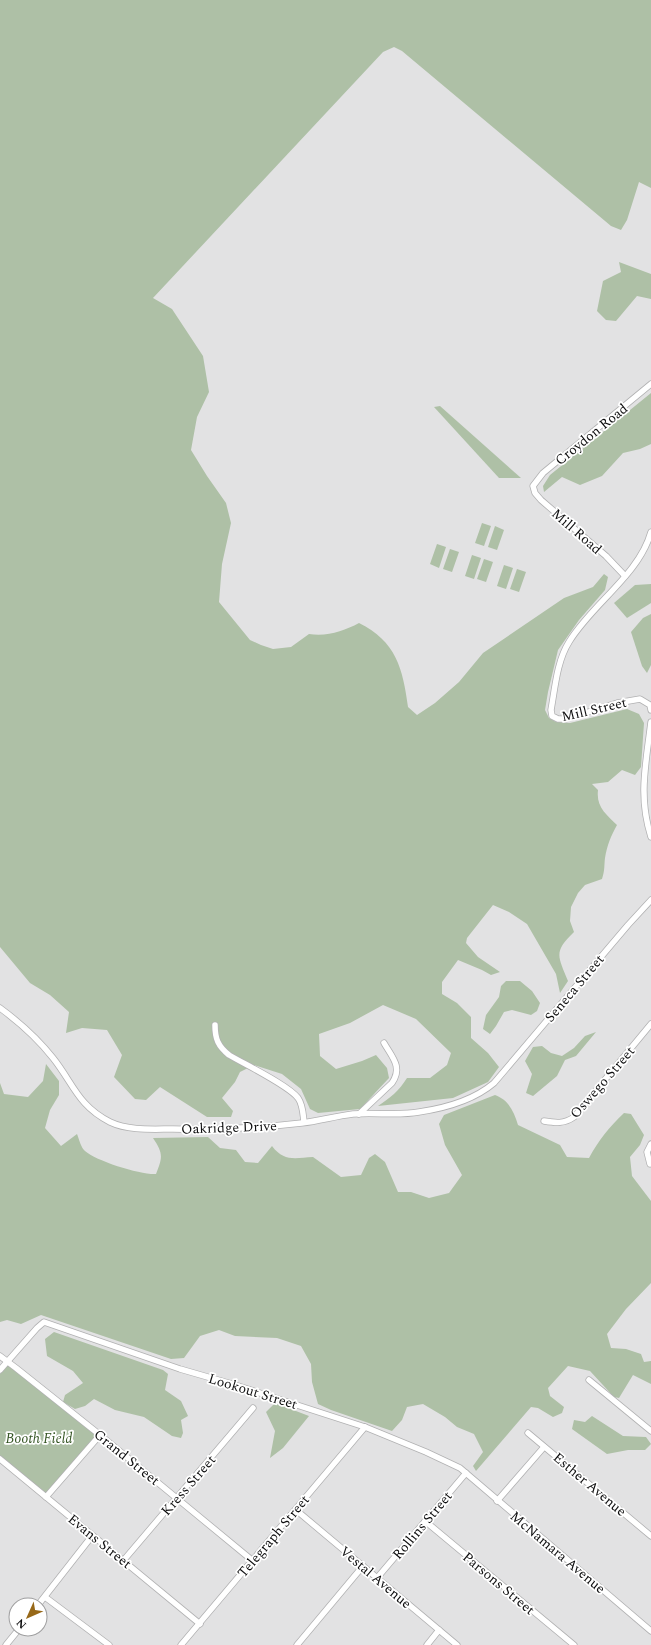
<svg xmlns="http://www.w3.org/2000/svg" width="651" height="1645" font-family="Spectral,serif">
<rect width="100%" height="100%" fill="#e2e2e3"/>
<g fill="#aec0a6">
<path d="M0,0H651V188L639,182L627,220L621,230L611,226L402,51L394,47L383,52L153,298L172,309L203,356L209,392L197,417L191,450L207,476L226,503L231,523L222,564L219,602L250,640L261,645L273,649L291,647L309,634C327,637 344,631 359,623C396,641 403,669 408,707L417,715L435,703L459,682L483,653L564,598L593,587L604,574L608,577L605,590L579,620L558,650L548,692L545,710L549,718L556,722L570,723L627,709L639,714L644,723L641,767L635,775L622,770L608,782L592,784L598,790C596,807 606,814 617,825C611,836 607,845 605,858C604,866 605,870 602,879L585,885L578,893L571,907L570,921L574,932C553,952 558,956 568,981L560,993L556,974L527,924L509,912L493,905L467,938L466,943L478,957L500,972L491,975L482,970L458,960L442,982V994L457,1003L471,1017V1038L488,1053L499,1067L488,1082L453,1098L378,1106C390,1098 399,1091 407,1078H430L447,1065L451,1053L416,1019L383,1005L350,1023L319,1034L320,1056L336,1069L362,1061L376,1055L387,1068L389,1078L360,1109L318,1113L310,1109L301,1089L282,1074L254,1065L240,1072L235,1082L222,1098L233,1111L231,1117H207L160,1087L146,1100L135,1099L114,1077L122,1055L107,1030L82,1028L66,1033L69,1012L50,995L30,983L0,947Z"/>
<polygon points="619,262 651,274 651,299 637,296 616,321 606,320 597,311 603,281 621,272"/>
<polygon points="651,393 651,444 640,449 623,453 602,476 580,485 562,477 544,492 543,486 550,475"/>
<polygon points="440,406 521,478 499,478 434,407"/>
<polygon points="482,523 491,526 484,546 475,543"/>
<polygon points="495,526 504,530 497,550 488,547"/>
<polygon points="437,544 446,547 439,568 430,564"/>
<polygon points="450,549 459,552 452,572 443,569"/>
<polygon points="472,555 481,558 474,579 465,576"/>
<polygon points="484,559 493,562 486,582 477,579"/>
<polygon points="504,565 513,568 506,589 497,586"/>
<polygon points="517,569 526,572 519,592 510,589"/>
<polygon points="651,584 651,603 627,618 614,603 635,585"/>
<polygon points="651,614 651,665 647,673 642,666 631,632 643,618"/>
<polygon points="506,981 520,981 532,991 540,1003 537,1011 531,1015 512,1010 504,1012 496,1026 490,1034 483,1029 486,1015 499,997 501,986"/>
<polygon points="596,1032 576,1056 565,1060 557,1076 533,1096 526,1093 532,1074 525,1061 533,1047 542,1046 551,1053 562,1056 574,1048 585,1036"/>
<path d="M46,1064L59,1081V1095L50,1110L45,1128L61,1146L77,1134C79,1139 81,1148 85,1151C96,1161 141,1175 156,1174C163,1157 163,1153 153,1138L208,1137L220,1148L236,1150L245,1162L258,1163L272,1146C284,1162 295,1158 313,1157L341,1177L361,1175L369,1158L375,1154L385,1162L398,1192H411L429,1198L449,1193L462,1175L445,1145L439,1124L444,1115L495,1095C509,1100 514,1112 518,1125L560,1145L567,1157L589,1158C598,1141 610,1126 624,1113L631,1114L644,1135L640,1145L630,1157L632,1176L651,1201V1283L626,1309L607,1334L611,1348L626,1349L641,1354L644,1362L651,1361V1384L633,1375L619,1398L614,1397L590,1371L568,1366L548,1388L550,1396L564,1407L562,1413L553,1417L538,1408L531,1407L476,1471L473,1466L483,1452L474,1434L457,1427L445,1417L423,1404L407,1407L402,1420L392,1431L331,1410L318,1404L312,1382L311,1364L301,1346L277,1338L235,1336L219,1330L200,1336L184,1358L171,1359L41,1315L21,1324L7,1320L0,1322V1083L4,1094L28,1097L43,1081Z"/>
<polygon points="54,1332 163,1370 168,1374 165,1390 181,1401 188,1416 181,1420 183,1433 181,1438 172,1436 144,1417 115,1410 94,1399 85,1406 75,1409 63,1402 65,1395 83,1383 73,1371 47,1356 45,1339"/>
<polygon points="8,1364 97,1435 46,1494 0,1456 0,1374"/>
<polygon points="275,1403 309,1416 283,1448 270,1458 275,1431 266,1412"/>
<polygon points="592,1416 623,1436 646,1437 651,1444 645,1450 628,1450 607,1454 572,1429 574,1420 585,1422"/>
</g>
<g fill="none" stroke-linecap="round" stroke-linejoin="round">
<g stroke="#b1b1b2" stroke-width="7">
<g id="minor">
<path d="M651,532C639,575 592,604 569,642C557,661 555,688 551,710L552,716L558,719H566L617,703L640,699L650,705L651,710"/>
<polyline points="625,576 606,556 541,500 535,493 533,486 543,473 651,384"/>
<path d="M651,722C646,764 638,796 651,837"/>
<path d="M0,1008C19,1022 38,1039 53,1058C73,1083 78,1106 110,1122C129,1131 153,1129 173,1129C216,1130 259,1128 302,1123C319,1121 336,1116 353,1114C375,1112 398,1116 419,1112C446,1108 474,1100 494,1083L628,925L651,900"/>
<path d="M215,1025C215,1039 218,1046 229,1055C246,1065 288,1085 298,1098C303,1105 303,1114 304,1122"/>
<path d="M359,1114L392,1083C403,1067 392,1057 384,1043"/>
<path d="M544,1121C556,1123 564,1124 574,1117L651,1024"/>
<polyline points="650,1164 647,1152 651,1144"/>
<polyline points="0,1356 16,1368 100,1435 253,1561"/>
<polyline points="0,1370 37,1328 44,1322 180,1369 232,1384 365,1427 426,1452 460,1468 651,1631"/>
<polyline points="589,1380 651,1431"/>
<polyline points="528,1433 651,1536"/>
<polyline points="0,1459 200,1624"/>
<polyline points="46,1497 100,1435"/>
<polyline points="497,1501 544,1447"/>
<polyline points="296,1510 457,1645"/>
<polyline points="425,1521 574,1645"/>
<polyline points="123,1561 253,1408"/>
<polyline points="377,1578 466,1473"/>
<polyline points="45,1597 109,1645"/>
<polyline points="38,1605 92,1536"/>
<polyline points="6,1645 19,1629"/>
<polyline points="181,1645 365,1427"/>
<polyline points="297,1645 363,1566"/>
<polyline points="427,1645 439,1630"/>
</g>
</g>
<use href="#minor" stroke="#fff" stroke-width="5.5"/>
</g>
<g text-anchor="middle" stroke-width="3.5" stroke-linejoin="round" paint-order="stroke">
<g font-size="14" fill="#0d0d0e" stroke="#fff">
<text transform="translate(591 434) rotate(-39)" y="5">Croydon Road</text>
<text transform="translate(577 531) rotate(41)" y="5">Mill Road</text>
<text transform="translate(594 709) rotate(-13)" y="5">Mill Street</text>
<text transform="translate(574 988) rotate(-50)" y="5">Seneca Street</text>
<text transform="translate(602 1082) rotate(-49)" y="5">Oswego Street</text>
<text transform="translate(229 1127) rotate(-2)" y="5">Oakridge Drive</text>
<text transform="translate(253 1391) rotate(17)" y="5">Lookout Street</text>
<text transform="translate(127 1457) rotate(39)" y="5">Grand Street</text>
<text transform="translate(590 1484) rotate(40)" y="5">Esther Avenue</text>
<text transform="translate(188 1485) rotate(-49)" y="5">Kress Street</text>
<text transform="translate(422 1525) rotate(-50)" y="5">Rollins Street</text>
<text transform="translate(273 1536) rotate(-50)" y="5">Telegraph Street</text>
<text transform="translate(100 1541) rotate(39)" y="5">Evans Street</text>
<text transform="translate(558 1552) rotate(40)" y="5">McNamara Avenue</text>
<text transform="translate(376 1577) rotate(40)" y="5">Vestal Avenue</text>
<text transform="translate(499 1583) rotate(40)" y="5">Parsons Street</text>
</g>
<g font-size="14" font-style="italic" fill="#355524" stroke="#fff">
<text x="39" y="1443">Booth Field</text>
</g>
</g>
<g transform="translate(28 1617) rotate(225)"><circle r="19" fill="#ffffff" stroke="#9e9e9f"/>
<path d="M0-3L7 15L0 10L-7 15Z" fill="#976818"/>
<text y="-6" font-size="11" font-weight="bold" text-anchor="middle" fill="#0d0d0e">N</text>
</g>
</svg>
